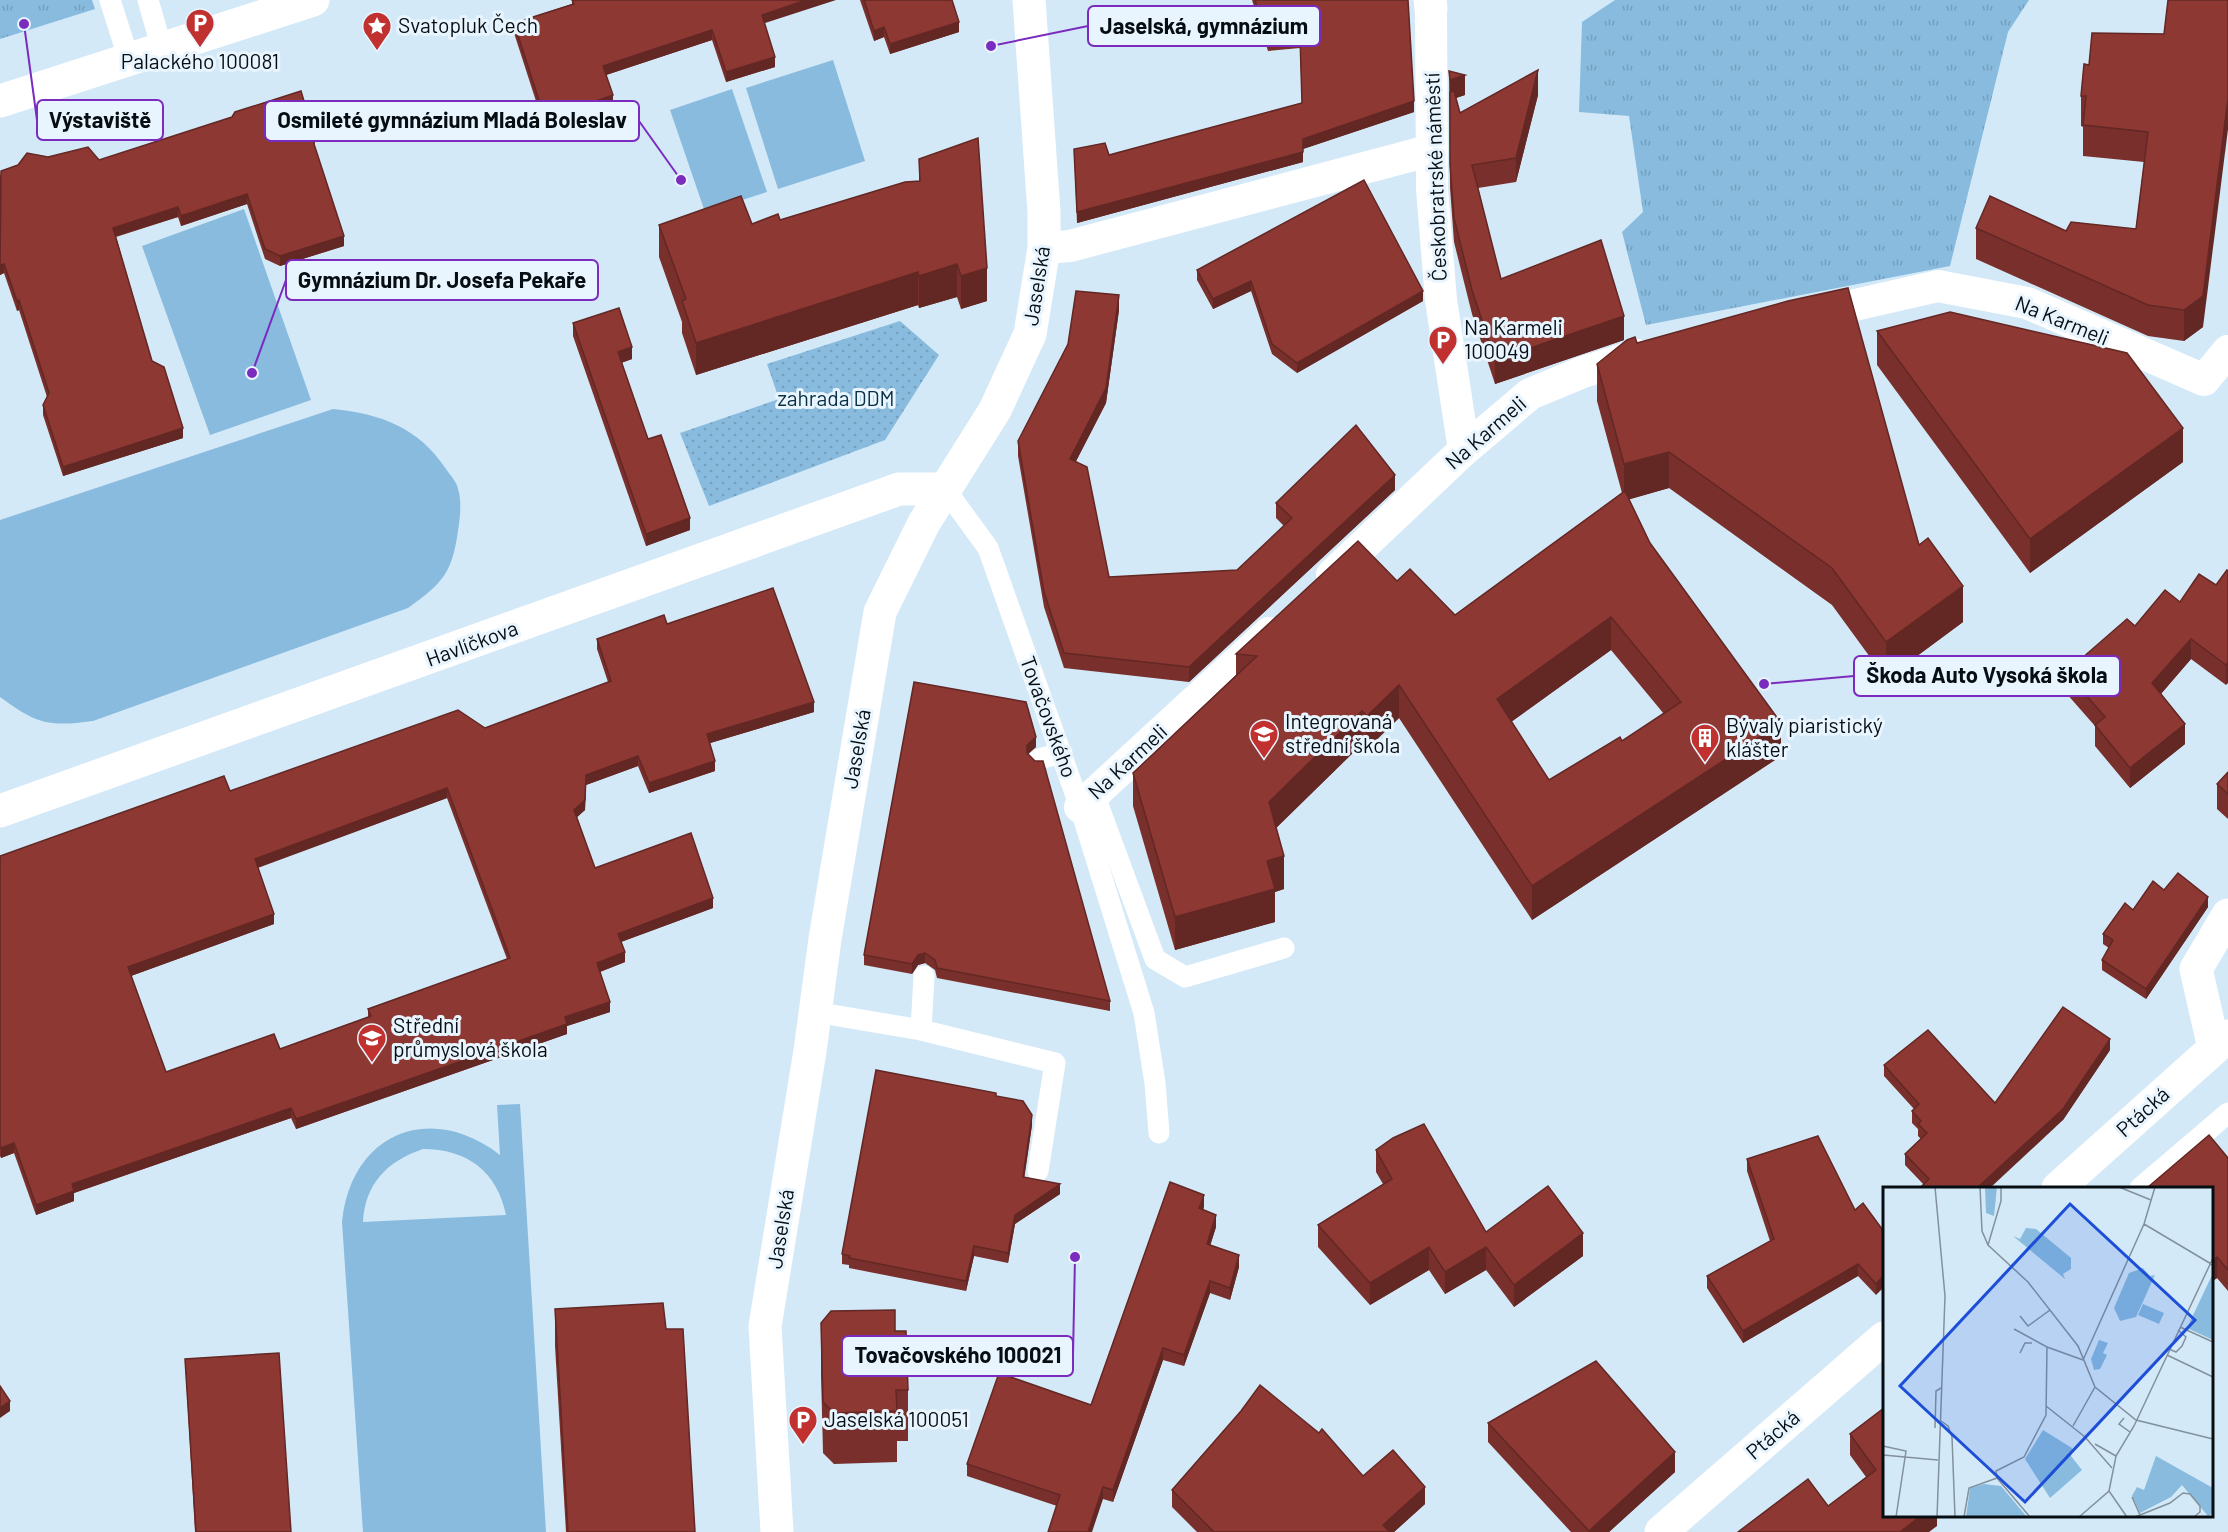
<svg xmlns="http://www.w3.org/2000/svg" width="2228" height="1532" font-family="Barlow,sans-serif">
<defs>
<pattern id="grass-dots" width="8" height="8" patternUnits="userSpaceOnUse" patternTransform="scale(1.5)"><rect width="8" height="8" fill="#88bbde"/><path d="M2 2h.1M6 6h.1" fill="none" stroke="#74a0be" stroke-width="1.8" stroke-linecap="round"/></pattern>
<pattern id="park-tufts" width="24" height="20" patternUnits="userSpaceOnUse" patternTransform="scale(1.5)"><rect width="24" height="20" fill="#88bbde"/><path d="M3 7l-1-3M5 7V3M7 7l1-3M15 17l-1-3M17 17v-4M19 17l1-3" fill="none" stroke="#74a0be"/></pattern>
</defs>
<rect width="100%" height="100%" fill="#d4e9f8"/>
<polygon fill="url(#grass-dots)" points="900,321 939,355 885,440 709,506 680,433 779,399 767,364"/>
<g fill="url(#park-tufts)">
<polygon points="0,0 92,0 95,9 0,39"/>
<polygon points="1615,0 2029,0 2008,32 1950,266 1646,325 1622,232 1643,212 1629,116 1579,112 1582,22"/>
</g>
<g fill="#88bbde" fill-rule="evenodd">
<polygon points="833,60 865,161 778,189 746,88"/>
<polygon points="732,89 767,192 705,212 670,110"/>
<polygon points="244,209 311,400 210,435 142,246"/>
<path d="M333,409C381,414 418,427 446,469C450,475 457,482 458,489C462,501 460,519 458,531C452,573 443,583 408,608L93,721C48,727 37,724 0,697V520Z"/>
<path d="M520,1104L546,1532H363L342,1222C351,1133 430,1101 500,1155L497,1105ZM423,1149C467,1149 497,1171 506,1215L363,1222C365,1184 387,1161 423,1149Z"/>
</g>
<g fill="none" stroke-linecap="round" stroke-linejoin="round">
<g stroke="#fff" stroke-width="21">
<polyline points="110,0 129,60"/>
<polyline points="148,0 162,49"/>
<polyline points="945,489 988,548 1080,807 1144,1013 1155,1083 1159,1133"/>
<polyline points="1039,759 1062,753"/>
<polyline points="1094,794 1155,959 1185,977 1284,948"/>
<polyline points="815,1012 921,1030 1055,1063 1038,1171"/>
<polyline points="921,1030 924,976"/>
<polyline points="2140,1188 2228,1113"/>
</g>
<g stroke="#fff" stroke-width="32">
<polyline points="1431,9 1432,189 1441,300 1464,450"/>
<polyline points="1044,248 1070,246 1432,150"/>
<polyline points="1811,315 1938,286 2027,303 2204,380 2228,351"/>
<polyline points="1332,575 1464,450 1530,394 1583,372 1637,355"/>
<polyline points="1080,807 1269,633"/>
</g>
<g stroke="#fff" stroke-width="33">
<polyline points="1430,0 1431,9"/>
<polyline points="0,101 313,0"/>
<polyline points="0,811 899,489 945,489"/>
<polyline points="2214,1048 2196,969 2228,915"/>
<polyline points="2058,1188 2228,1036"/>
<polyline points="1661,1532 1884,1338"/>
</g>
<polyline stroke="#fff" stroke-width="33" points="777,1532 765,1326 810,1051 825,939 880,612 924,523 995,410 1030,334 1044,248 1044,212 1029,0"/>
</g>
<g fill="#79302c" fill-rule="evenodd">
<polygon points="572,0 765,24 775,67 726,82 712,40 606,75 613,105 545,129 514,33 514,23 572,4"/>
<polygon points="860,0 952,0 959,32 890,54 884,37 874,41"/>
<polygon points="1252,0 1408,0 1414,112 1303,149 1303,162 1077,223 1074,149 1109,155 1302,103 1300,48 1268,51"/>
<polygon points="2164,34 2203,327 2184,341 2148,336 1976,259 1976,228 2066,231 2136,229 2144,162 2083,156 2083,127 2081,126 2081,96 2089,65"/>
<polygon points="1449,71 1465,95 1456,98 1460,113 1538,95 1516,182 1478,188 1501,279 1624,340 1495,384 1472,314 1454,242 1450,188"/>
<polygon points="315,149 344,246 280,266 265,259 247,204 181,226 178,217 116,237 152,361 183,438 63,476 43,415 43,405 47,397 19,310 17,311 4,273 0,275 0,175 48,157 99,160"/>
<polygon points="919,159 987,301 961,309 957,297 919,308 918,305 696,375 682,333 682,322 659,257 659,225 752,224 780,220 919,181"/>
<polygon points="1197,270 1423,301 1297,373 1272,354 1251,291 1213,309 1197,280"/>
<polygon points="1119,310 1106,403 1076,461 1109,577 1237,570 1284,526 1276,518 1276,503 1395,490 1189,682 1064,668 1044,607 1018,456 1018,441"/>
<polygon points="573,323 632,359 621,363 648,439 690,530 646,546 573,336"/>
<polygon points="1877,331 2183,462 2030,573 1877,365"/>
<path d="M1637,343L1919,545L1963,622L1886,679L1832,605L1669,488L1629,499L1650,543L1781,756L1532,920L1399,718L1367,749L1362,744L1276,828L1284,889L1275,892V922L1175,950L1133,806V773L1236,675V654L1397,581L1455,615L1622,493L1597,401V364ZM1611,650L1664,714L1622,741L1549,780L1511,722Z"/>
<polygon points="2227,570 2226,685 2191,659 2161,694 2185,744 2130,788 2095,746 2095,726 2066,693 2066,672 2135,626 2180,602 2216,585"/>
<path d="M667,624L814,712L710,743L715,771L649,793L638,766L586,785L585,810L577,817L595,868L713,908L621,942L625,962L600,972L610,1012L567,1026V1034L296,1129L291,1118L74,1193V1201L36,1215L14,1153L1,1158L0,1156V856L230,791L485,728L608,682L597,649V639ZM447,798L507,959L368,1009V1017L280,1049L166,1072L131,976L274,924L258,867Z"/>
<polygon points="914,682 1036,747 1028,754 1110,1001 1110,1011 937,978 935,970 925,963 918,965 912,974 864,965 864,955"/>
<polygon points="2228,772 2228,819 2217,809 2217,784"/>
<polygon points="2164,890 2208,907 2146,999 2102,970 2102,960 2109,948 2103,944 2103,934 2133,910"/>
<polygon points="2110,1050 2063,1120 1924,1185 1905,1165 1905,1154 1921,1139 1918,1136 1918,1129 1912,1123 1912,1111 1914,1109 1884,1076 1884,1065 1995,1103"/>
<polygon points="996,1096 1032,1125 1024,1177 1060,1194 1015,1224 1008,1263 974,1256 966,1291 849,1268 849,1265 842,1264 842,1254"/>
<polygon points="1376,1150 1486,1232 1583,1256 1514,1307 1486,1270 1445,1294 1429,1270 1370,1305 1318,1247 1318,1225 1383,1184 1376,1172"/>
<polygon points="2228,1158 2228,1291 2217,1278 2211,1282"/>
<polygon points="1747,1159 1855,1210 1882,1229 1876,1295 1858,1276 1743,1343 1707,1288 1707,1276 1770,1241 1747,1171"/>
<polygon points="1204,1207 1203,1210 1216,1227 1210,1245 1239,1267 1230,1300 1210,1293 1184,1366 1163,1360 1113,1502 1103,1499 1057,1506 967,1476 967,1464 1091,1405"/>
<polygon points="555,1309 695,1532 566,1532 555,1346"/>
<polygon points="821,1323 895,1331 908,1390 908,1441 897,1441 897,1462 834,1464 823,1453 821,1374"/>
<polygon points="185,1359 291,1532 195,1532"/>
<polygon points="1884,1408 1884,1515 1937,1515 1937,1526 1828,1506 1866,1477 1850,1455 1850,1434"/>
<polygon points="1241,1411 1363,1476 1425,1504 1394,1532 1197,1532 1172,1507 1172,1490"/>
<polygon points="1488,1423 1675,1472 1609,1532 1571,1532 1488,1442"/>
</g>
<g fill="#632724">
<polygon points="806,0 836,0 762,24 762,15"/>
<polygon points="959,22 959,32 890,54 890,44"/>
<polygon points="884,27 884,37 874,41 874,31"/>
<polygon points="712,30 712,40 603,76 603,66"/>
<polygon points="775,57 775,67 726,82 726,72"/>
<polygon points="1538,70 1538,95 1516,182 1516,158"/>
<polygon points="1465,75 1465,95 1450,100 1450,80"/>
<polygon points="613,95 613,105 545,129 545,119"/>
<polygon points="2228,98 2228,129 2203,327 2184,341 2184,310"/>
<polygon points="1414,101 1414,112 1303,149 1303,139"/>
<polygon points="1303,152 1303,162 1077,223 1077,212"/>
<polygon points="247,194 247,204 181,226 181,216"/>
<polygon points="178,207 178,217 113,237 113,228"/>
<polygon points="344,236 344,246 280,266 280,256"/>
<polygon points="4,264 4,273 0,275 0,265"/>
<polygon points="957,264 957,297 919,308 919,276"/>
<polygon points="987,268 987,301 961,309 961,276"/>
<polygon points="918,272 918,305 696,375 696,343"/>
<polygon points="1251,281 1251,291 1213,309 1213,299"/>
<polygon points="1423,291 1423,301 1297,373 1297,363"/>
<polygon points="1119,295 1119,310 1106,403 1070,473 1070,459"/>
<polygon points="19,300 19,310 17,311 17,301"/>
<polygon points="1624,316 1624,340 1495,384 1495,360"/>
<polygon points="632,347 632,359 618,364 618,352"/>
<polygon points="183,428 183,438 63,476 63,467"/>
<polygon points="2183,428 2183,462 2030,573 2030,539"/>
<polygon points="1669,452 1669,488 1624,501 1624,464"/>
<polygon points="1395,475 1395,490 1189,682 1189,667"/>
<polygon points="690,518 690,530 646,546 646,534"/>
<polygon points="1963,586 1963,622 1886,679 1886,642"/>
<polygon points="1611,617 1611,650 1497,732 1497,699"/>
<polygon points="2191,639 2191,659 2152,704 2152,683"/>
<polygon points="2228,662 2228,683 2226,685 2226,665"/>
<polygon points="1399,685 1399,718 1367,749 1367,716"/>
<polygon points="814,702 814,712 707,744 707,734"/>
<polygon points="1362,711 1362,744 1269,835 1269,802"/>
<polygon points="1781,723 1781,756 1532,920 1532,886"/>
<polygon points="2185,724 2185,744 2130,788 2130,768"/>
<polygon points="1036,737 1036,747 1027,755 1027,745"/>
<polygon points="638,756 638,766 586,785 585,810 574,820 574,810 586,775"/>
<polygon points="715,761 715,771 649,793 649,783"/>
<polygon points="447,788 447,798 255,869 255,859"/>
<polygon points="1284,856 1284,889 1275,892 1275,922 1175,950 1175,917 1267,861"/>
<polygon points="2208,897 2208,907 2146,999 2146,989"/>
<polygon points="713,898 713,908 618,943 618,934"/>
<polygon points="274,914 274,924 128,977 128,967"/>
<polygon points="625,952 625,962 597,973 597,963"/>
<polygon points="925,953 925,963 918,965 912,974 912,964 918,955"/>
<polygon points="610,1002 610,1012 567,1026 567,1034 296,1129 296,1119 565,1017"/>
<polygon points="2110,1039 2110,1050 2063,1120 1990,1188 1977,1188"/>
<polygon points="291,1108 291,1118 74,1193 74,1201 36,1215 36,1205 72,1184"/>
<polygon points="1032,1115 1032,1125 1023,1187 1023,1177"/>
<polygon points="14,1143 14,1153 1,1158 1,1148"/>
<polygon points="1060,1184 1060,1194 1015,1224 1008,1263 1008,1253 1015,1215"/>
<polygon points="1204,1195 1204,1207 1199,1220 1199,1208"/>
<polygon points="1216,1215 1216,1227 1207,1256 1207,1244"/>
<polygon points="1583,1233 1583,1256 1514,1307 1514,1285"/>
<polygon points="974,1246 974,1256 966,1291 966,1281"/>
<polygon points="1429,1247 1429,1270 1370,1305 1370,1283"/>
<polygon points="1486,1247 1486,1270 1445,1294 1445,1272"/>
<polygon points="1239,1255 1239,1267 1230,1300 1230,1288"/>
<polygon points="2217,1257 2217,1278 2211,1282 2211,1261"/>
<polygon points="1858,1264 1858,1276 1743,1343 1743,1331"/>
<polygon points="1884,1275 1884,1287 1876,1295 1876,1284"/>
<polygon points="1210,1281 1210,1293 1184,1366 1184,1355"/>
<polygon points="1163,1348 1163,1360 1113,1502 1113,1490"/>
<polygon points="10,1401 10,1411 0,1418 0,1408"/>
<polygon points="1675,1452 1675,1472 1609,1532 1589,1532"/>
<polygon points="1103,1487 1103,1499 1092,1532 1088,1532"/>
<polygon points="1425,1487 1425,1504 1394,1532 1383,1532 1383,1525"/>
<polygon points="1922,1515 1937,1515 1937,1526 1929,1532 1900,1532"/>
</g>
<g fill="#8d3833" stroke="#632724" stroke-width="1.5" fill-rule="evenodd">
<polygon points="572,0 806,0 762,15 775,57 726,72 712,30 603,66 613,95 545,119 514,23 574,4"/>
<polygon points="864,0 952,0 959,22 890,44 884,27 874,31"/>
<polygon points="1255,0 1408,0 1414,101 1303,139 1303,152 1077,212 1074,149 1105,143 1109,155 1302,103 1300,37 1268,40"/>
<polygon points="2168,0 2228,0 2228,98 2203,296 2184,310 2148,305 1976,228 1990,196 2066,231 2071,222 2136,229 2148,132 2083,125 2086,96 2081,96 2084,64 2089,65 2092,33 2164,34"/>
<polygon points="1538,70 1516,158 1472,165 1501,279 1601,240 1624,316 1495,360 1472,290 1454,218 1450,164 1450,92 1454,91 1460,113"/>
<polygon points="1449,71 1465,75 1450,80"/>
<polygon points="301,91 315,138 314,144 344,236 280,256 265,249 247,194 181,216 178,207 113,228 152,361 164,367 183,428 63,467 43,405 49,393 19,300 17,301 4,264 0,265 1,171 18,165 27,153 48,157 88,147 99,160 232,117 235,112"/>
<polygon points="978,138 987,268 961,276 957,264 919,276 918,272 696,343 682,301 686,299 659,225 741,196 752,224 778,214 780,220 905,182 920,181 919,159"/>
<polygon points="1364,180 1423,291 1297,363 1272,344 1251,281 1213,299 1197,270"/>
<polygon points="1848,288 1919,545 1928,538 1963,586 1886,642 1832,568 1669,452 1624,464 1597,364 1627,340 1635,337 1637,343 1788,301"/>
<polygon points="1076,291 1119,295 1106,388 1070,459 1087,467 1109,577 1237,570 1292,518 1276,503 1356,425 1395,475 1189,667 1064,653 1044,592 1018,441 1068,344"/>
<polygon points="619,308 632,347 618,352 648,439 661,435 690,518 646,534 573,323"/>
<polygon points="1950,312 2127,353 2183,428 2030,539 1877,331"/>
<path d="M1625,491L1650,543L1781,723L1532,886L1399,685L1367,716L1362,711L1269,802L1284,856L1267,861L1275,889L1175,917L1133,773L1257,656L1236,654L1358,541L1397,581L1410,569L1455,615ZM1611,617L1681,702L1622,741L1620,737L1549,780L1497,699Z"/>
<polygon points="2227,570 2228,571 2228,662 2226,665 2191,639 2152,683 2185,724 2130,768 2095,725 2105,717 2066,672 2127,619 2135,626 2165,590 2180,602 2199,574 2216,585"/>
<path d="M773,588L814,702L707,734L715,761L649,783L638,756L586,775L585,800L574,810L595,868L691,833L713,898L618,934L625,952L597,963L610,1002L565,1017L567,1024L296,1119L291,1108L72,1184L74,1191L36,1205L14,1143L1,1148L0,1146V856L224,776L230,791L458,710L485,728L611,681L597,639L664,615L667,624ZM447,788L510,958L368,1009L371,1016L280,1049L274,1034L166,1072L128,967L274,914L255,859Z"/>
<polygon points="914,682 1026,702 1036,737 1027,745 1027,753 1035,761 1043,761 1110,1001 937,968 935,960 925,953 918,955 912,964 864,955"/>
<polygon points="2228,772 2228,794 2217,784"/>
<polygon points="2178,873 2208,897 2146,989 2102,960 2113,940 2103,934 2125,903 2133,910 2153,881 2164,890"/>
<polygon points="2063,1007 2110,1039 2063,1109 1977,1188 1920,1188 1929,1179 1905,1154 1927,1133 1918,1124 1921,1121 1912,1111 1919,1104 1884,1065 1928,1030 1995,1103"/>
<polygon points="876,1070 996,1093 996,1096 1023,1101 1032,1115 1023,1177 1060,1184 1015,1215 1008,1253 974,1246 966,1281 849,1258 850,1256 842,1254"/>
<polygon points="1424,1124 1486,1232 1548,1186 1583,1233 1514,1285 1486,1247 1445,1272 1429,1247 1370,1283 1318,1225 1392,1179 1376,1150 1393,1138"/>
<polygon points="2209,1135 2228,1158 2228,1270 2217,1257 2211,1261 2211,1188 2147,1188"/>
<polygon points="1818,1136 1855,1210 1863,1203 1882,1229 1884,1227 1884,1275 1876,1284 1858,1264 1743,1331 1707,1276 1774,1239 1747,1159"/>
<polygon points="1170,1182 1204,1195 1199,1208 1216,1215 1207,1244 1239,1255 1230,1288 1210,1281 1184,1355 1163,1348 1113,1490 1103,1487 1088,1532 1048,1532 1060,1495 967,1464 999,1373 1091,1405"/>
<polygon points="663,1303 666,1329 683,1329 695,1532 568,1532 555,1309"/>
<polygon points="895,1310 895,1331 906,1331 908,1390 896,1390 897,1411 834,1413 823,1402 821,1323 831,1311"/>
<polygon points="279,1353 291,1532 196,1532 185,1359"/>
<polygon points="1596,1361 1675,1452 1589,1531 1488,1423"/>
<polygon points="1260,1385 1319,1433 1322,1429 1363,1476 1393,1450 1425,1487 1383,1525 1390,1532 1214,1532 1172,1490 1241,1411"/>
<polygon points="0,1386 10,1401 0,1408"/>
<polygon points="1884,1408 1884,1515 1922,1515 1900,1532 1738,1532 1808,1479 1828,1506 1876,1470 1850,1434"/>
</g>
<defs>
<g id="parking-pin" transform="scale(1.5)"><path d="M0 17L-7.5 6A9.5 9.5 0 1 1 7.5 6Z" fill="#c0312f" stroke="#e8f5fe"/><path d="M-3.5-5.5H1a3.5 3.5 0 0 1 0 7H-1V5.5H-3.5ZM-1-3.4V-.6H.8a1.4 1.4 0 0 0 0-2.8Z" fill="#fff"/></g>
<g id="sight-pin" transform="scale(1.5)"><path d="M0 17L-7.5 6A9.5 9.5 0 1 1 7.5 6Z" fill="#c0312f" stroke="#e8f5fe"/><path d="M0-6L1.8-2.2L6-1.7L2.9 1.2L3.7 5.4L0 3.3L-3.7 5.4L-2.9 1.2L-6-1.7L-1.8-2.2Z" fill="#fff"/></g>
<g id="university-pin" transform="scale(1.5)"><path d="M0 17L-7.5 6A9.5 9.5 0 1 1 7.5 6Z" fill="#c0312f" stroke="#e8f5fe"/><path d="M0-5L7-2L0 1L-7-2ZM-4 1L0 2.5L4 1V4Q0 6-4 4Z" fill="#fff"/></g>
<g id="building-pin" transform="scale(1.5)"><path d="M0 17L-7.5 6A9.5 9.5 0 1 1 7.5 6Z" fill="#c0312f" stroke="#e8f5fe"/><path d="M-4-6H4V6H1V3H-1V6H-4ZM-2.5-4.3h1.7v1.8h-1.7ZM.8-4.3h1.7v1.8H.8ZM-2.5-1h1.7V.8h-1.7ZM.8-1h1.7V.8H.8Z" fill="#fff"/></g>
<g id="school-pin" transform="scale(1.5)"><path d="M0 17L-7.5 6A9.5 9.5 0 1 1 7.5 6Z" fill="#c0312f" stroke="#e8f5fe"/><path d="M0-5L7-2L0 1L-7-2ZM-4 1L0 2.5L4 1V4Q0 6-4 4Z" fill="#fff"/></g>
</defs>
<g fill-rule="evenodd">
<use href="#parking-pin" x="200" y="23"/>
<use href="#sight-pin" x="377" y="26"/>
<use href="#parking-pin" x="1443" y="340"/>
<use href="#university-pin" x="1264" y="734"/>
<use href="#building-pin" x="1705" y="738"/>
<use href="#school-pin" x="372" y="1038"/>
<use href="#parking-pin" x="803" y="1420"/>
</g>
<g text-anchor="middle" stroke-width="6" stroke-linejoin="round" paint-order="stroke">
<g font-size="21" fill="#070e13" stroke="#e8f5fe" text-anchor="start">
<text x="398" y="33">Svatopluk Čech</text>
<text x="200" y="69" text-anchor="middle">Palackého 100081</text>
<text x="1464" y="335">Na Karmeli<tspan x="1464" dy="24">100049</tspan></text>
<text x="1285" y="729">Integrovaná<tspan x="1285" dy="24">střední škola</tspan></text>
<text x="1726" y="733">Bývalý piaristický<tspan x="1726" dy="24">klášter</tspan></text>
<text x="393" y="1033">Střední<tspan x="393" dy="24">průmyslová škola</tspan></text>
<text x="824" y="1427">Jaselská 100051</text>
</g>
<g font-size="21" fill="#070e13" stroke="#e8f5fe">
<text transform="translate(1436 177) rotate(-92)" y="7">Českobratrské náměstí</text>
<text transform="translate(1037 286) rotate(-81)" y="7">Jaselská</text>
<text transform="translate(2062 321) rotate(22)" y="7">Na Karmeli</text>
<text transform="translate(1486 433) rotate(-41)" y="7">Na Karmeli</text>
<text transform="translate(472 644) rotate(-20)" y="7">Havlíčkova</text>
<text transform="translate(1048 717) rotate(70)" y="7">Tovačovského</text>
<text transform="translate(857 749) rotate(-80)" y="7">Jaselská</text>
<text transform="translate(1128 762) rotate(-43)" y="7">Na Karmeli</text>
<text transform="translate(2143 1112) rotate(-42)" y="7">Ptácká</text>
<text transform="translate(781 1229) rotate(-81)" y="7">Jaselská</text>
<text transform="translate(1773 1435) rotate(-41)" y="7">Ptácká</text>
</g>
<g font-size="21" fill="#072f45" stroke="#e8f5fe">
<text x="836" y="406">zahrada DDM</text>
</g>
</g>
<g transform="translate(1883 1187)">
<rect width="330" height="330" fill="#d4e9f8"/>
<path d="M216,153L225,156L220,166L224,168L217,182L211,183L208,172Z" fill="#88bbde"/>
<path d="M102,0H114L111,29L103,26Z" fill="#88bbde"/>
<path d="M330,86V153L304,141ZM160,243L189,261L188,269L199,283L167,311L142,272ZM273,269L330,301V326L325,329L299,298L288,310L257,326L249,309L254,300L261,303ZM101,297L118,299L144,330H83L87,301Z" fill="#88bbde"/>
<path d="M143,41L153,42L188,71V82L180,87L182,92L130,49L137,52ZM260,81L267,89L272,88L253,130L237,134L231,121L246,86ZM260,117L281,126L276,137L255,128Z" fill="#88bbde"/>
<path fill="none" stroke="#82919c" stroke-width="1.5" d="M52,0L62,109L54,330M97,0L99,44L105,58L145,95L195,159L212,200L253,233L330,252M236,0L268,13M261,37L330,78M105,58L118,14V0M137,129L145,139L167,123M297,140L330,155M131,142L164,160L200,173M286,162L293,165L299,159L303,150L295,143M137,166L142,156H149M284,168L330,190M200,173L261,37L272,0M163,219L202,250L229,281M241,231L236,237L247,245M58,234L65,239L69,250L72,330M190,239L212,200M52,241L53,204L58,201M212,257L233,269M0,259L23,264L13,330M0,268L55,273M114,291L113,284L141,270L163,228L164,160M114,291L147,330M226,304L244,330M249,310L257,328M81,330L86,301L114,291M196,330L226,304L233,269L251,239L330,71M252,330L287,316L300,306L307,307L317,319V325L311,330"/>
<path fill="#1d4ed8" fill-opacity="0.15" stroke="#1d4ed8" stroke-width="3" d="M187,17L312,133L142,315L17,199Z"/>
<rect width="330" height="330" fill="none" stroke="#070e13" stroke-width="3"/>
</g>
<path fill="none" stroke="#7b2cbf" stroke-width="2" d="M991 46L1088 26M24 24L37 120M681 180L639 121M252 373L286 280M1764 684L1854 676M1075 1257L1073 1356"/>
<g fill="#7b2cbf" stroke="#e8f5fe" stroke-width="2">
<circle cx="991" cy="46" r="6"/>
<circle cx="24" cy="24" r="6"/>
<circle cx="681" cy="180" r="6"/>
<circle cx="252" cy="373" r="6"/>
<circle cx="1764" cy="684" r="6"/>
<circle cx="1075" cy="1257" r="6"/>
</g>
<g fill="#e8f5fe" stroke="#7b2cbf" stroke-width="2">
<rect x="1088" y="6" width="232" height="40" rx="6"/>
<rect x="37" y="100" width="126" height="40" rx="6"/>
<rect x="265" y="101" width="374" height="40" rx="6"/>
<rect x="286" y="260" width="312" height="40" rx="6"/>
<rect x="1854" y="656" width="266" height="40" rx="6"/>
<rect x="842" y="1336" width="231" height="40" rx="6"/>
</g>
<g font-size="22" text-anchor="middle" font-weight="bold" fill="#070e13">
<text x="1204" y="34">Jaselská, gymnázium</text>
<text x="100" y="128">Výstaviště</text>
<text x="452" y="128">Osmileté gymnázium Mladá Boleslav</text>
<text x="442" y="288">Gymnázium Dr. Josefa Pekaře</text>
<text x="1987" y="683">Škoda Auto Vysoká škola</text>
<text x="958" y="1363">Tovačovského 100021</text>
</g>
</svg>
